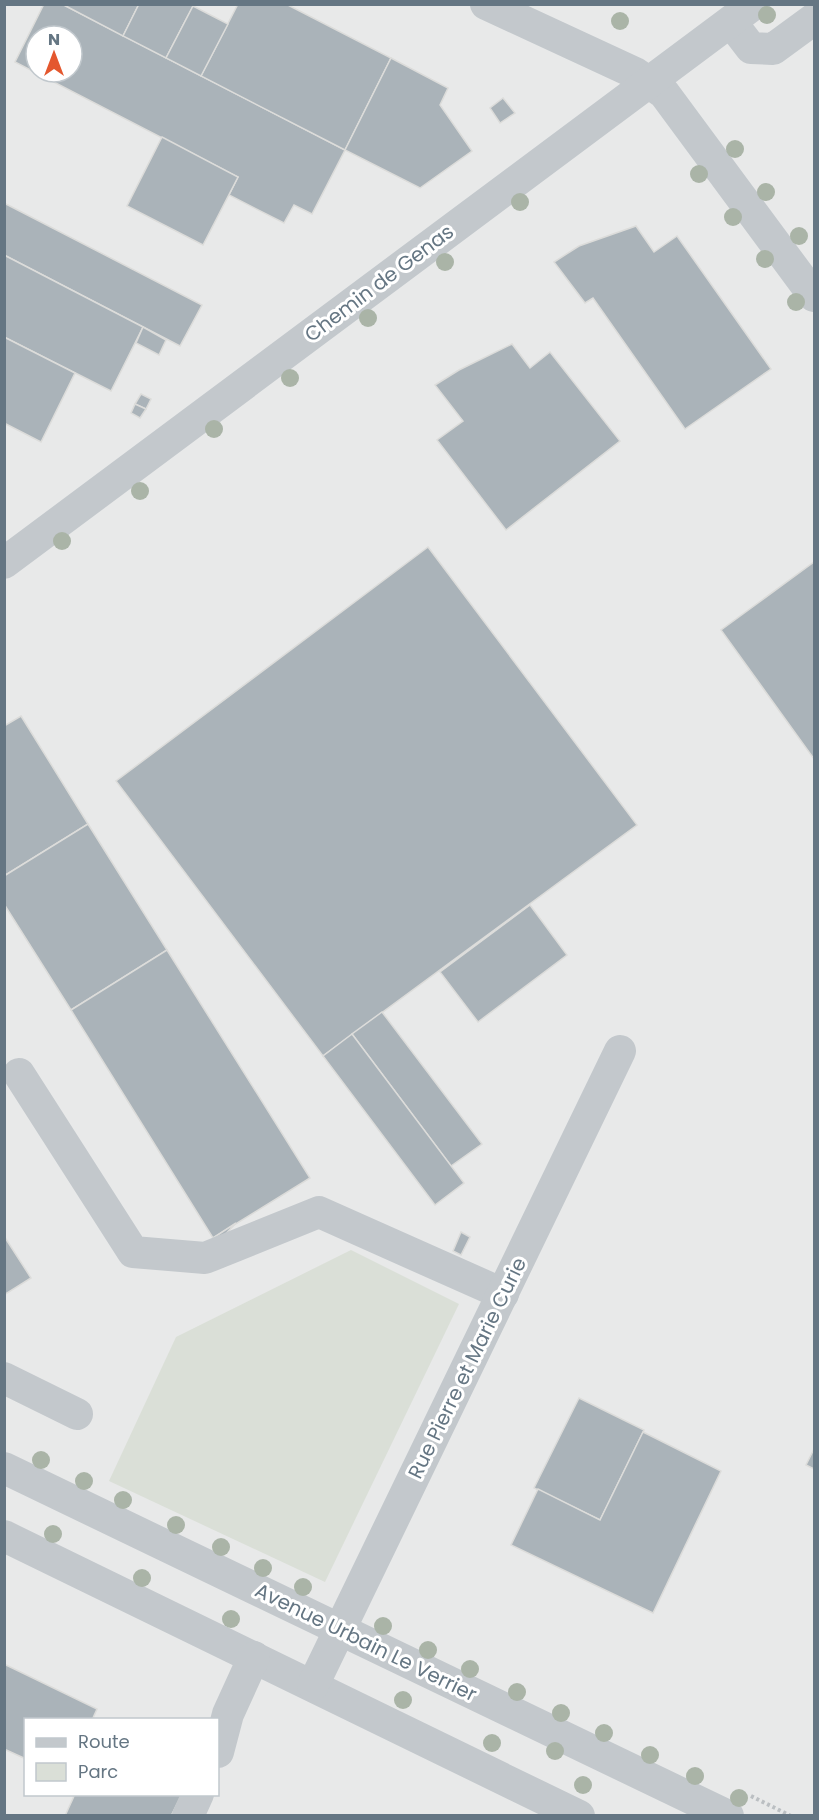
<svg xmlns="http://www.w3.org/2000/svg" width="819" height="1820" font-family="Poppins,sans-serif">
<rect width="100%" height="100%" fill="#fafaf8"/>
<path fill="#e8e9e9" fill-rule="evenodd" d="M5,5H814V1815L5,1816ZM36,36H72V72H36ZM26,1720H218V1794H26Z"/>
<polygon fill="#dadfd7" points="351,1250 459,1304 325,1582 109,1481 176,1337"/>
<g fill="#aab3b9" stroke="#dcdcda" stroke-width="1.5" fill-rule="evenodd">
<path d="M44,4H62L345,150L312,214L294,205L284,223L229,195L238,177L15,62ZM36,36H72V72H36Z"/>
<polygon points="62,4 139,4 123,36"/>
<polygon points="139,4 194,4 166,58 123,36"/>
<polygon points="238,4 286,4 391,58 345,150 201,76"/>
<polygon points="193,6 228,24 201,76 166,58"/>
<polygon points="391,58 448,88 440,105 472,151 420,188 345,150"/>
<polygon points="503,98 515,113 500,123 490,108"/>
<polygon points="162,137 238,177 203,245 127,206"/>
<polygon points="4,203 202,305 180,346 4,255"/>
<polygon points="636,226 654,252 677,236 771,369 685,429 593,298 585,303 554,262 579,246"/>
<polygon points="4,255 143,327 111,391 4,337"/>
<polygon points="143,327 166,340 159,355 136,343"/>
<polygon points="4,337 75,373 41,442 4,423"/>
<polygon points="512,344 530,368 550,352 620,441 506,530 437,440 463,421 435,385 459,370"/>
<polygon points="141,394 151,399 146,409 135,404"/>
<polygon points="135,404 146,409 140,418 131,413"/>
<polygon points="428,547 637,825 323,1056 116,781"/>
<polygon points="814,562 814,759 721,630"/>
<polygon points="21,716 88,824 4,876 4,726"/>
<polygon points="88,824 167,950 71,1010 4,904 4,876"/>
<polygon points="530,905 567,955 478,1022 440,972"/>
<polygon points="167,950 310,1178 213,1238 71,1010"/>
<polygon points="382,1012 482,1144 451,1166 352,1034"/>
<polygon points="352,1034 464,1183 435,1205 323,1056"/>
<polygon points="236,1223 219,1241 213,1238"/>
<polygon points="461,1232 470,1237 461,1255 453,1251"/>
<polygon points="4,1236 31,1278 4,1295"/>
<polygon points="579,1398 644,1430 600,1520 534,1488"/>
<polygon points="643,1432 721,1471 653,1613 511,1545 538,1489 600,1520"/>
<polygon points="814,1449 814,1469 806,1465"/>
<polygon points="4,1664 97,1709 92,1720 26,1720 26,1759 4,1749"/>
<polygon points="75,1794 182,1794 171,1816 65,1816"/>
</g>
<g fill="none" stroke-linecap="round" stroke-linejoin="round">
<polyline stroke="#bbbfc2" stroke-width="4" stroke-dasharray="3 3" stroke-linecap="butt" points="751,1796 791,1816"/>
<g stroke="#c3c8cc" stroke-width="32">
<polyline points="486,4 635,73 664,93 814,296"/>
<polyline points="731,22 751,48 773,49 814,19"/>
<polyline points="4,563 754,4"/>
<polyline points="19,1074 133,1252 205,1258 319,1212 503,1294"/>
<polyline points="4,1378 77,1414"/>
<polyline points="4,1468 728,1816"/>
<polyline points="4,1536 579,1816"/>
<polyline points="313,1685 620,1051"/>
<polyline points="218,1752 228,1714 254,1657"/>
<polyline points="188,1816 198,1794"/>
</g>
</g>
<g fill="#aab4a7">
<circle cx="767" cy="15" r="9"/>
<circle cx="620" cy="21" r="9"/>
<circle cx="735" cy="149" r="9"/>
<circle cx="699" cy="174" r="9"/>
<circle cx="766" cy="192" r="9"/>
<circle cx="520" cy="202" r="9"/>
<circle cx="733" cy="217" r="9"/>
<circle cx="799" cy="236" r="9"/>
<circle cx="765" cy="259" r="9"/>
<circle cx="445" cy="262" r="9"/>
<circle cx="796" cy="302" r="9"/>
<circle cx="368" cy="318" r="9"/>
<circle cx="290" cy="378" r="9"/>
<circle cx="214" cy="429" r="9"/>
<circle cx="140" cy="491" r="9"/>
<circle cx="62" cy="541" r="9"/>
<circle cx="41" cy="1460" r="9"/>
<circle cx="84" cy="1481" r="9"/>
<circle cx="123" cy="1500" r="9"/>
<circle cx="176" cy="1525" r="9"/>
<circle cx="53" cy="1534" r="9"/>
<circle cx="221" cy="1547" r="9"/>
<circle cx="263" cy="1568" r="9"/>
<circle cx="142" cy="1578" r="9"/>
<circle cx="303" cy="1587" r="9"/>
<circle cx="231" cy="1619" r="9"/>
<circle cx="383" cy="1626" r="9"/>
<circle cx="428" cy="1650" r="9"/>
<circle cx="470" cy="1669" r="9"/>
<circle cx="517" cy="1692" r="9"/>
<circle cx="403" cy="1700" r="9"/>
<circle cx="561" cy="1713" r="9"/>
<circle cx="604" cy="1733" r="9"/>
<circle cx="492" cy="1743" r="9"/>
<circle cx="555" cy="1751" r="9"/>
<circle cx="650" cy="1755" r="9"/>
<circle cx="695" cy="1776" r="9"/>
<circle cx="583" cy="1785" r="9"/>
<circle cx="739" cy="1798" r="9"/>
</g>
<g text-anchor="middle" stroke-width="6" stroke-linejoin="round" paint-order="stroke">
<g font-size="20" fill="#657683" stroke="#fff">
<text transform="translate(379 283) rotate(-37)" y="7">Chemin de Genas</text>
<text transform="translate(467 1368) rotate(-64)" y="7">Rue Pierre et Marie Curie</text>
<text transform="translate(366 1642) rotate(26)" y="7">Avenue Urbain Le Verrier</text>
</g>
</g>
<rect width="819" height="1820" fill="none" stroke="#657683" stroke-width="12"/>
<rect x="24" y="1718" width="195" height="78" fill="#ffffff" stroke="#c1c8cd" stroke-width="1.5"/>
<rect x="36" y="1738" width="30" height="9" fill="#c3c8cc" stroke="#c1c8cd" stroke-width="1.5"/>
<text x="78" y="1748" font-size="18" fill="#657683">Route</text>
<rect x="36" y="1763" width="30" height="18" fill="#dadfd7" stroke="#c1c8cd" stroke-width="1.5"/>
<text x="78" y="1778" font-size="18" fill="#657683">Parc</text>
<g transform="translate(54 54)"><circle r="28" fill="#ffffff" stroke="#c1c8cd" stroke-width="1.5"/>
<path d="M0-4.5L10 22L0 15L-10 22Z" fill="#e4572e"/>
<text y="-9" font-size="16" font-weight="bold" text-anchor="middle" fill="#657683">N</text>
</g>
</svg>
